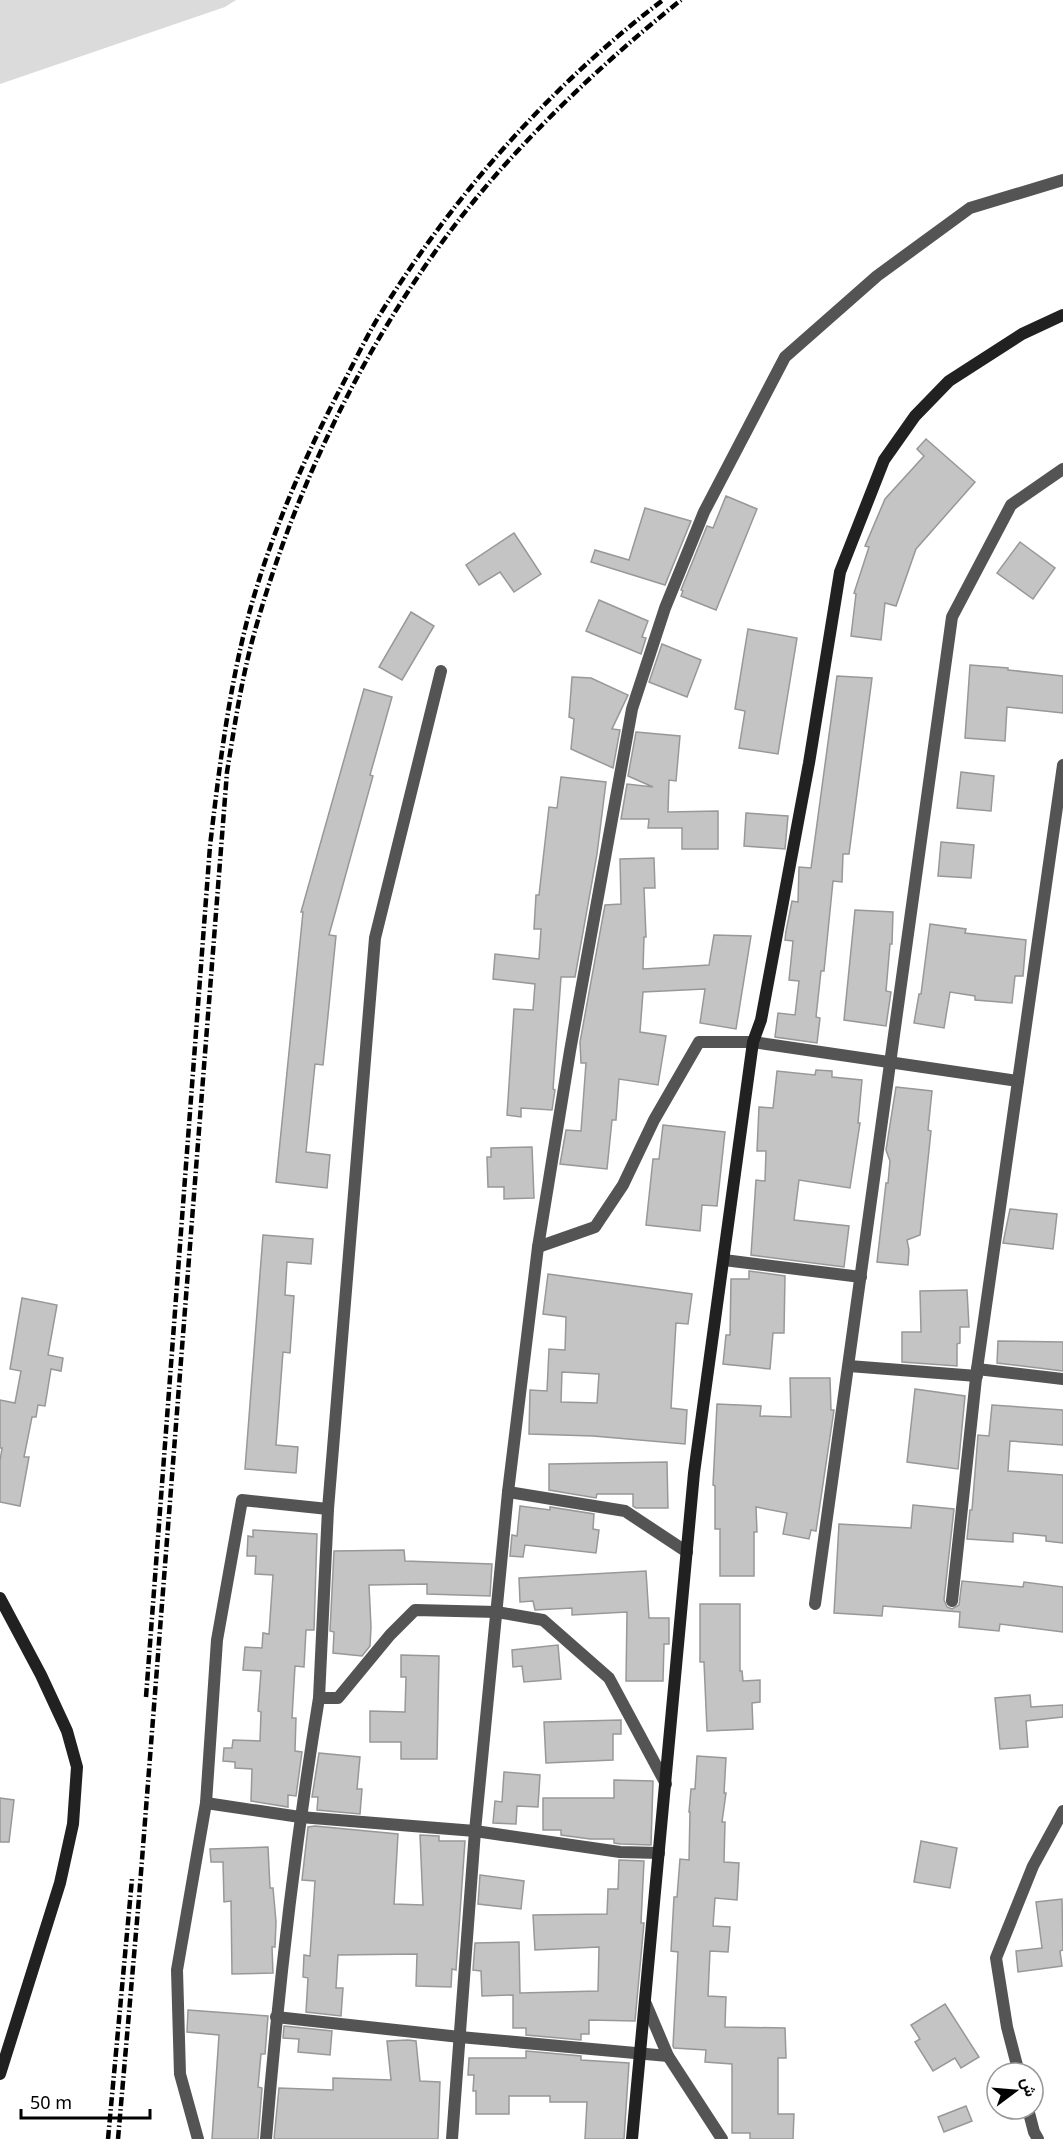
<svg xmlns="http://www.w3.org/2000/svg" width="1063" height="2139" font-family="'Noto Sans',Vazirmatn,sans-serif">
<rect width="100%" height="100%" fill="#fff"/>
<polygon fill="#dbdbdb" points="0,0 236,0 225,7 0,84"/>
<g fill="#c4c4c4" stroke="#989898" stroke-width="1.5" fill-rule="evenodd">
<polygon points="926,439 975,482 916,549 896,606 885,603 881,640 851,636 856,594 854,593 869,547 865,546 885,499 924,456 917,449"/>
<polygon points="726,496 757,509 716,610 681,596 683,591 681,590 707,526 713,528"/>
<polygon points="645,508 691,521 665,585 591,562 595,550 629,560"/>
<polygon points="514,533 541,574 514,592 500,572 479,585 466,565"/>
<polygon points="1020,542 1055,568 1033,599 997,573"/>
<polygon points="599,600 648,621 642,637 646,638 641,654 586,631"/>
<polygon points="411,612 434,626 402,680 379,667"/>
<polygon points="748,629 797,638 778,754 739,748 745,711 735,709"/>
<polygon points="662,644 701,660 687,697 649,682"/>
<polygon points="970,665 1008,668 1008,670 1063,676 1063,713 1007,707 1005,741 965,738"/>
<polygon points="837,676 872,678 849,854 843,854 842,882 833,881 824,971 821,971 816,1017 820,1018 817,1043 775,1037 778,1013 795,1015 799,981 789,980 793,941 785,940 786,931 792,901 798,902 799,867 811,868"/>
<polygon points="572,677 591,678 628,695 612,729 620,730 613,768 571,749 574,719 569,717"/>
<polygon points="364,689 392,697 370,775 373,776 329,935 336,936 323,1065 315,1064 306,1152 330,1155 327,1188 276,1182 303,912 301,912"/>
<polygon points="636,732 680,736 676,781 669,780 668,812 718,811 718,849 682,849 682,828 648,828 649,819 621,819 627,784 653,787 628,776"/>
<polygon points="961,772 994,776 991,811 957,808"/>
<polygon points="561,777 606,782 597,854 575,977 561,977 553,1089 555,1090 552,1110 521,1108 521,1117 507,1115 514,1009 533,1010 535,984 493,979 495,954 539,959 541,929 534,929 536,895 539,895 549,807 557,808"/>
<polygon points="746,813 788,816 785,849 744,846"/>
<polygon points="941,842 974,845 971,878 938,876"/>
<polygon points="654,858 655,888 644,888 646,937 644,937 643,969 709,965 714,935 751,936 736,1029 700,1023 705,989 643,992 640,1032 666,1036 658,1085 619,1079 616,1120 612,1120 607,1169 560,1164 566,1130 581,1131 586,1063 581,1063 580,1042 605,905 621,904 620,859"/>
<polygon points="855,910 893,912 892,944 890,944 886,991 891,992 886,1026 844,1020"/>
<polygon points="930,924 966,929 965,933 1026,940 1023,976 1015,976 1012,1003 975,1000 975,996 950,992 944,1028 914,1023 919,994 921,994"/>
<polygon points="816,1070 832,1071 832,1077 862,1080 858,1123 860,1123 850,1188 799,1180 794,1220 849,1226 844,1267 751,1255 756,1180 765,1181 766,1151 757,1151 759,1107 773,1108 777,1071 815,1075"/>
<polygon points="896,1087 932,1091 928,1130 931,1131 920,1235 907,1240 909,1250 908,1265 877,1262 886,1183 888,1183 890,1161 886,1150"/>
<polygon points="663,1125 725,1132 717,1206 702,1205 700,1231 646,1225 653,1159 659,1159"/>
<polygon points="532,1147 534,1198 504,1199 504,1187 488,1187 487,1157 491,1157 491,1148"/>
<polygon points="1010,1209 1057,1214 1053,1249 1003,1243"/>
<polygon points="263,1235 313,1239 311,1264 287,1262 285,1295 294,1296 290,1353 283,1352 276,1445 298,1447 296,1473 245,1469"/>
<polygon points="749,1271 785,1276 784,1333 773,1333 770,1369 723,1364 726,1335 730,1335 731,1279 749,1279"/>
<path d="M548,1274L692,1294L688,1324L676,1323L671,1408L687,1410L685,1444L593,1436L529,1434L530,1390L547,1391L549,1349L565,1350L566,1317L543,1314ZM562,1372L599,1374L597,1403L561,1402Z"/>
<polygon points="967,1290 969,1327 960,1327 960,1343 957,1344 957,1366 902,1362 902,1332 921,1332 920,1291"/>
<polygon points="22,1298 57,1305 48,1355 63,1358 61,1371 51,1369 45,1406 38,1405 36,1417 32,1417 24,1457 29,1457 20,1506 0,1502 0,1461 2,1448 0,1448 0,1400 15,1403 21,1371 10,1369"/>
<polygon points="998,1341 1063,1342 1063,1371 997,1363"/>
<polygon points="790,1378 830,1378 831,1410 834,1410 816,1531 811,1530 809,1539 783,1534 787,1513 756,1507 757,1532 754,1532 754,1576 720,1576 720,1529 715,1529 715,1486 713,1485 717,1404 761,1406 760,1416 791,1417"/>
<polygon points="915,1389 965,1396 958,1469 907,1462"/>
<polygon points="992,1405 1063,1410 1063,1445 1010,1441 1008,1471 1063,1475 1063,1543 1046,1541 1046,1536 1013,1533 1013,1542 967,1539 970,1510 972,1510 978,1435 989,1436"/>
<polygon points="667,1462 668,1508 636,1508 633,1506 633,1494 597,1494 596,1498 549,1490 549,1464"/>
<polygon points="913,1505 954,1509 944,1600 947,1607 952,1609 959,1605 962,1581 1023,1587 1024,1582 1063,1587 1063,1632 1000,1624 999,1631 959,1627 960,1612 883,1606 882,1616 834,1613 839,1524 911,1528"/>
<polygon points="520,1506 550,1510 550,1507 594,1514 593,1529 599,1530 596,1553 525,1545 523,1557 510,1556 512,1535 517,1536"/>
<polygon points="253,1530 317,1534 314,1630 306,1630 304,1667 295,1666 292,1718 296,1718 295,1751 302,1752 296,1796 288,1795 288,1807 251,1801 252,1769 235,1768 235,1762 223,1761 224,1748 232,1748 233,1740 260,1741 261,1712 258,1711 261,1671 243,1670 245,1647 262,1648 263,1633 269,1634 273,1575 255,1574 256,1556 247,1556 248,1536 253,1537"/>
<polygon points="404,1550 405,1561 492,1564 490,1596 427,1594 427,1584 369,1585 371,1627 370,1646 362,1656 333,1653 334,1632 330,1631 334,1551"/>
<polygon points="646,1571 649,1618 669,1618 669,1644 664,1644 663,1681 626,1681 627,1612 572,1615 572,1608 535,1610 533,1601 520,1602 519,1578"/>
<polygon points="700,1604 740,1604 740,1671 742,1671 743,1681 760,1680 760,1702 752,1703 753,1729 707,1731 704,1662 700,1662"/>
<polygon points="558,1645 561,1679 524,1682 522,1666 513,1667 512,1650"/>
<polygon points="401,1655 439,1656 437,1759 401,1759 401,1742 370,1742 370,1711 405,1712 406,1677 401,1677"/>
<polygon points="1030,1695 1031,1707 1063,1705 1063,1717 1026,1721 1028,1747 1000,1749 995,1698"/>
<polygon points="621,1720 621,1734 613,1734 613,1760 546,1763 544,1722"/>
<polygon points="319,1753 360,1757 357,1789 362,1789 360,1814 317,1810 318,1797 312,1797"/>
<polygon points="697,1756 726,1758 724,1793 726,1793 722,1822 725,1822 724,1862 739,1863 737,1900 715,1898 713,1926 730,1927 728,1952 710,1951 708,1996 726,1997 725,2027 785,2028 786,2058 778,2058 778,2114 794,2114 793,2139 750,2139 750,2133 732,2133 732,2064 705,2062 706,2050 674,2048 673,2046 678,1952 671,1951 674,1897 677,1897 680,1859 689,1860 690,1812 689,1812 691,1789 695,1789"/>
<polygon points="504,1772 540,1775 538,1807 517,1806 516,1824 493,1823 495,1801 502,1802"/>
<polygon points="614,1780 653,1781 651,1845 621,1844 614,1843 614,1839 590,1839 561,1835 561,1830 543,1830 543,1798 614,1798"/>
<polygon points="0,1798 14,1800 9,1842 0,1842"/>
<polygon points="315,1826 398,1834 394,1904 423,1905 420,1835 439,1836 439,1841 465,1841 456,1970 452,1969 451,1987 416,1986 417,1954 338,1955 336,1988 343,1988 341,2016 306,2012 308,1978 303,1977 304,1955 310,1956 315,1881 302,1880 308,1827"/>
<polygon points="921,1841 957,1848 950,1888 914,1882"/>
<polygon points="268,1847 270,1888 273,1888 276,1922 275,1947 272,1947 273,1973 232,1974 231,1901 224,1902 223,1862 211,1862 210,1849"/>
<polygon points="619,1860 644,1861 641,1923 644,1923 635,2021 589,2020 589,2034 581,2034 581,2040 526,2035 526,2028 513,2028 513,1995 482,1996 481,1971 473,1970 475,1943 519,1942 520,1993 598,1991 599,1947 535,1950 533,1915 607,1914 608,1889 618,1889"/>
<polygon points="480,1875 524,1881 521,1909 478,1904"/>
<polygon points="1062,1899 1063,1950 1060,1951 1062,1966 1018,1972 1016,1951 1042,1948 1036,1902"/>
<polygon points="945,2004 979,2057 961,2068 955,2058 933,2071 915,2042 920,2039 911,2025"/>
<polygon points="188,2010 268,2016 265,2054 261,2054 258,2087 262,2088 258,2139 212,2139 219,2035 187,2032"/>
<polygon points="284,2026 332,2031 330,2055 298,2052 299,2039 283,2038"/>
<polygon points="408,2040 416,2041 420,2081 440,2082 438,2139 274,2139 279,2088 333,2090 333,2078 391,2080 387,2041"/>
<polygon points="526,2051 581,2056 581,2060 629,2063 624,2139 585,2139 587,2102 550,2102 550,2096 509,2096 509,2114 476,2114 476,2091 473,2091 474,2075 468,2075 469,2058 526,2058"/>
<polygon points="966,2106 972,2121 944,2132 938,2117"/>
</g>
<g fill="none" stroke-linecap="round" stroke-linejoin="round">
<g stroke="#545454" stroke-width="12">
<polyline points="441,671 375,938 328,1509 319,1698 338,1698 390,1635 415,1610 497,1612 543,1620 609,1678 666,1784"/>
<polyline points="1018,1081 753,1042 699,1042 654,1120 623,1185 595,1227 538,1247 570,1051 632,709 665,608 704,512 785,357 877,276 970,208 1063,180"/>
<polyline points="724,1260 861,1277"/>
<polyline points="849,1366 977,1376"/>
<polyline points="977,1369 1063,1379"/>
<polyline points="508,1492 625,1511 687,1552"/>
<polyline points="952,1601 977,1369 1063,765"/>
<polyline points="815,1604 952,617 1011,505 1063,469"/>
<polyline points="206,1803 300,1817 475,1831 620,1852 659,1853"/>
<polyline points="646,2004 668,2056 722,2139"/>
<polyline points="276,2017 460,2037 668,2056"/>
<polyline points="1019,2073 1007,2027 996,1958 1033,1866 1063,1811"/>
<polyline points="1028,2109 1034,2132 1038,2139"/>
<polyline points="198,2139 180,2074 177,1970 206,1803 217,1640 242,1500 328,1509"/>
<path d="M266,2139C278,1991 295,1845 319,1698"/>
<polyline points="452,2139 475,1831 508,1492 538,1247"/>
</g>
<g stroke="#212121" stroke-width="12">
<polyline points="0,1598 41,1675 67,1731 77,1767 73,1824 60,1883 0,2074"/>
<polyline points="632,2139 694,1473 753,1042 761,1020 809,763 840,572 884,460 915,416 949,381 1022,334 1063,315"/>
</g>
<g stroke="#000" stroke-width="4.5" stroke-dasharray="9 3 1.5 3" stroke-linecap="butt">
<path d="M146,1697L210,846C219,770 228,695 247,621C268,542 300,467 337,395C351,369 364,341 379,316C454,195 550,86 663,0"/>
<polyline points="108,2139 132,1879"/>
<path d="M118,2139L139,1898L227,772C235,723 242,675 256,627C304,458 393,286 512,157C564,100 621,48 681,0"/>
</g>
</g>
<g transform="translate(1015 2091) rotate(74)"><circle r="28" fill="#ffffff" stroke="#999999" stroke-width="1.5"/>
<path d="M0-4.5L10 22L0 15L-10 22Z" fill="#000000"/>
<text y="-9" font-size="16" font-weight="bold" text-anchor="middle" fill="#000000">ش</text>
</g>
<path d="M21 2109v9h129v-9" fill="none" stroke="#000000" stroke-width="3"/>
<text x="30" y="2109" font-size="18" fill="#000000" stroke="#ffffff" stroke-width="4.5" paint-order="stroke">50 m</text>
</svg>
